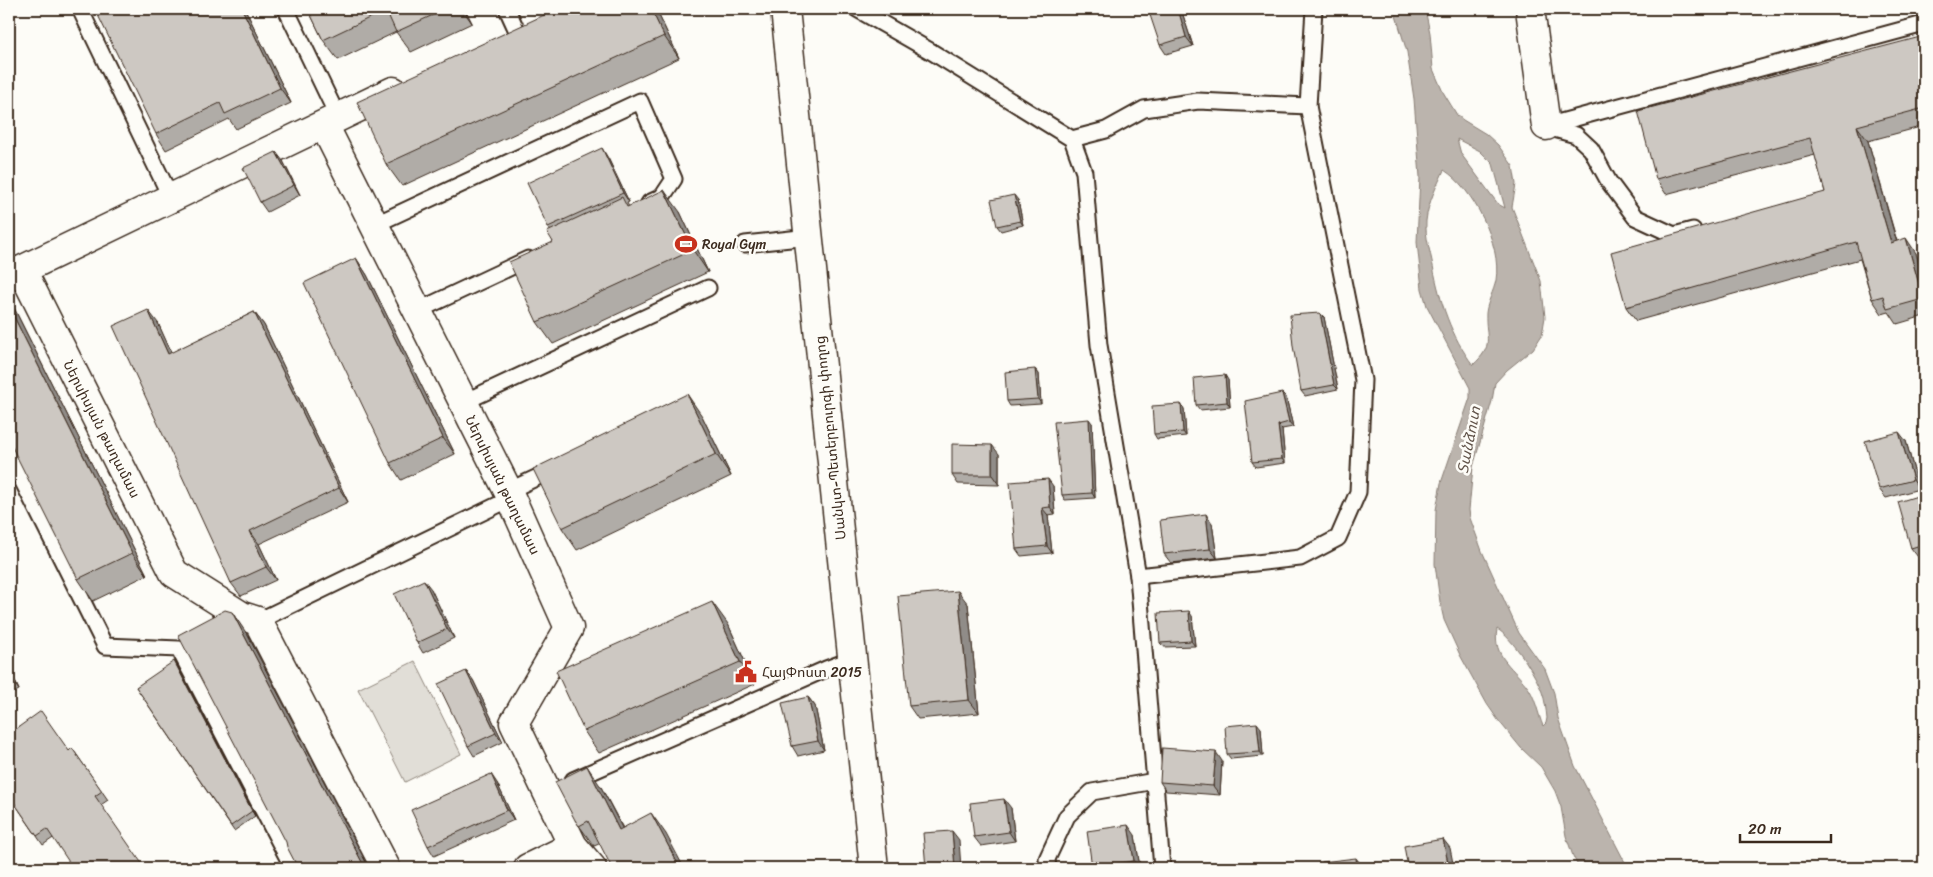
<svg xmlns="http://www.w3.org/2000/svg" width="1933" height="877" font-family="Sriracha,'Noto Sans Armenian',sans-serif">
<rect width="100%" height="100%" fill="#fdfcf7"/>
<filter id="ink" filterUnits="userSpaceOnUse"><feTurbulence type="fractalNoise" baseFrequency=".02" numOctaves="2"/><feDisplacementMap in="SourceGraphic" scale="10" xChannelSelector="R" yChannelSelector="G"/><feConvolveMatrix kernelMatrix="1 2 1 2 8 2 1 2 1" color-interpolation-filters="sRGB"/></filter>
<g filter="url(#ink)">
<polygon fill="#e1ded7" stroke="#8e847a" points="415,661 461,754 405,782 358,689"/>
<path fill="#bbb4ad" stroke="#887d74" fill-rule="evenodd" d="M1394,9H1425L1430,33L1433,69L1443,92L1457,115L1463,120L1486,134L1498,145L1513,166L1516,184L1512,207L1541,281L1545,317L1542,335L1533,349L1507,370L1495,383L1492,401L1473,467L1469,510L1470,518L1482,551L1519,633L1545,669L1554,693L1558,718L1575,766L1628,868H1579L1573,856L1566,836L1561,807L1555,791L1541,767L1521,748L1498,720L1487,704L1460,655L1444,620L1440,602L1435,564L1436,510L1441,483L1470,398V388L1427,306L1422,289L1417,242L1420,177L1414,99L1407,52ZM1457,139L1480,151L1493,164L1505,208L1498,204L1461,154ZM1444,170C1473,188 1502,245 1496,280C1494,291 1487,302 1486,313C1485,339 1495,345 1473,365C1451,336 1440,302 1433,266C1430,250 1425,237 1426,221C1428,202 1437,186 1444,170ZM1497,629C1512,637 1536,675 1542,692C1545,700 1546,709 1547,718L1546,723L1543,726C1538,714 1536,700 1529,689C1515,668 1492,658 1497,629Z"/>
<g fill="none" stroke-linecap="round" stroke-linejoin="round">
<g stroke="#3b2a1e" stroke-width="19">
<g id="service">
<polyline points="80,9 171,198"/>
<polyline points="286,9 338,117"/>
<polyline points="507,9 517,31"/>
<polyline points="857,9 932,52 1072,139 1084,172 1099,345 1138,576 1162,868"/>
<polyline points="1546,126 1924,24"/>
<polyline points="1547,127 1576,135 1591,149 1609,182 1635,217 1674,235 1693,230"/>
<polyline points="1072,139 1106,130 1144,109 1198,101 1308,106"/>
<polyline points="374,225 640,101 674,179 662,197 649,203"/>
<polyline points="745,244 809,237"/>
<polyline points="417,311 528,259"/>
<polyline points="464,402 708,288"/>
<polyline points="9,454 105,646 179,649 293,868"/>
<polyline points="508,491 555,469"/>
<polyline points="1138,576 1300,558 1338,538 1358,492 1363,380 1308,106 1314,9"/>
<polyline points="258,621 512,498"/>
<polyline points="573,780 826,669 853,659"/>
<polyline points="1048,868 1047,859 1067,816 1092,792 1155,781"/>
</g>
</g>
<g stroke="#3b2a1e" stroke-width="31">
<g id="minor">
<polyline points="1530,9 1546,126"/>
<polyline points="324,125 508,491 569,628 514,723 573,846 592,868"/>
<polyline points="22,270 174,573 242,616 258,621 386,868"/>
<polyline points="9,276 393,91"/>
<polyline points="528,868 573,846"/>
</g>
</g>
<g stroke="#3b2a1e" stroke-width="31">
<polyline id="tertiary" points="785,9 874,868"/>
</g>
<use href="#service" stroke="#fdfcf7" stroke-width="15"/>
<use href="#minor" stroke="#fdfcf7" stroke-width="28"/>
<use href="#tertiary" stroke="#fdfcf7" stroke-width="28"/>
</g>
<g fill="#b0aca7" stroke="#3b2a1e">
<polygon points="245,9 291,103 236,129 229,119 166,150 156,134"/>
<polygon points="308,9 465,9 472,23 411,52 396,32 338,60 323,40"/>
<polygon points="557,9 656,9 679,58 402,186 386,164"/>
<polygon points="1181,9 1193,46 1166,54 1160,45"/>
<polygon points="1924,36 1924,126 1868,141 1897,241 1916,253 1924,282 1924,316 1897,324 1889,312 1882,314 1872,299 1860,259 1636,321 1626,307 1825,192 1815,155 1666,194 1656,179"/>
<polygon points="608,158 629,202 627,203 629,207 680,212 708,272 553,344 537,322 553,242 550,230 548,227"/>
<polygon points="283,161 300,195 267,212 260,202"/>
<polygon points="1018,200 1023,225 1001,231 997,226"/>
<polygon points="356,258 367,275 455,454 401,480 390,463"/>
<polygon points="12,304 147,575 93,601 78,579"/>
<polygon points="254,312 264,325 348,502 259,544 276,580 241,596 231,583 158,323 171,353"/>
<polygon points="1324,317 1338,389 1305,396 1301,391"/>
<polygon points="1035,369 1039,374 1041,404 1010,406 1007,401"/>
<polygon points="1228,380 1230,407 1200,410 1196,405"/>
<polygon points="1286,397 1293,427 1282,429 1285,463 1256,467 1252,462"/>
<polygon points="1181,404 1184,409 1186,436 1157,439 1154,434"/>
<polygon points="702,416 731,476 577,550 562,528"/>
<polygon points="1092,423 1095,498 1065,500 1062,495"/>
<polygon points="1906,441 1919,489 1886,498 1879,489"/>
<polygon points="999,454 999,485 958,484 952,475"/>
<polygon points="1053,486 1055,514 1048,515 1052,553 1021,556 1016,549"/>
<polygon points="1924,494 1924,555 1918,557 1911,548"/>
<polygon points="1212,523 1217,558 1171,563 1164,554"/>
<polygon points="431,589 454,638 423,653 417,643"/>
<polygon points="968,604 979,713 918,719 909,706"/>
<polygon points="1192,616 1195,646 1164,647 1160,643"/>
<polygon points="728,624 755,684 599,753 584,731"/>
<polygon points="177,666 255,816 234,831 136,687"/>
<polygon points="9,668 19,690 9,695"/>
<polygon points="466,671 473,680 503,742 474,756 468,746"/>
<polygon points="808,697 815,706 824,750 798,756 792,746"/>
<polygon points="1261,728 1263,756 1231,759 1227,754"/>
<polygon points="9,734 69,751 72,748 108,800 43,845 11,798 9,799"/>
<polygon points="1222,761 1220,795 1166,791 1160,782"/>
<polygon points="497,783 514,820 434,856 428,846"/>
<polygon points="601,787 623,828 666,834 599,844 594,846 575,820"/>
<polygon points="1011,808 1015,841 981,846 974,837"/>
<polygon points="1135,835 1140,868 1093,868 1092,867"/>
</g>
<g fill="#908c88" stroke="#3b2a1e">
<polygon points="242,9 245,9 291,103 280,88"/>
<polygon points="462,9 465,9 472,23"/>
<polygon points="651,9 656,9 679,58 664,36"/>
<polygon points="1178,9 1181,9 1193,46 1186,37"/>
<polygon points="1857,126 1868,141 1901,257 1891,243"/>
<polygon points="602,148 608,158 629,202 623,193"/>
<polygon points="276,152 283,161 300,195 294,185"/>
<polygon points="664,190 680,212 708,272 693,250"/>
<polygon points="1014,195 1018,200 1023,225 1020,221"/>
<polygon points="1906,238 1916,253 1924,282 1924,301 1923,299"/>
<polygon points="356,258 367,275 455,454 443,438"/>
<polygon points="9,300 12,304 147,575 132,553 9,307"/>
<polygon points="148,310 158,323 178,367 168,354"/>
<polygon points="254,312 264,325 348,502 339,488"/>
<polygon points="1320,313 1324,317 1338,389 1334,385"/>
<polygon points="1035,369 1039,374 1041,404 1038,399"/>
<polygon points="1225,375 1228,380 1230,407 1227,402"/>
<polygon points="1282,393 1286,397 1293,427 1289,422"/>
<polygon points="687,394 702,416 731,476 716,454"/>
<polygon points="1181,404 1184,409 1186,436 1183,432"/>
<polygon points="1089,419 1092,423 1095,498 1092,493"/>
<polygon points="1278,425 1282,429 1285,463 1282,459"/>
<polygon points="1899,432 1906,441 1919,489 1913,480"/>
<polygon points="992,445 999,454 999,485 992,475"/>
<polygon points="1048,479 1053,486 1055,514 1050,507"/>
<polygon points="1042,508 1048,515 1052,553 1047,546"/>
<polygon points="1206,514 1212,523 1217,558 1210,549"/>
<polygon points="250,531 259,544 276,580 266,567"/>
<polygon points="424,580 431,589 454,638 447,629"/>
<polygon points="958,591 968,604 979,713 969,700"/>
<polygon points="712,602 728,624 755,684 740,662"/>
<polygon points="1189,611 1192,616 1195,646 1191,641"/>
<polygon points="232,612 247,634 369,868 365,868"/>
<polygon points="174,661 177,666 255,816 252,811"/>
<polygon points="9,668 19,690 9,676"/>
<polygon points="466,671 473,680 503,742 496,733"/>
<polygon points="808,697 815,706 824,750 818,741"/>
<polygon points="1257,723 1261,728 1263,756 1260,752"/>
<polygon points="1216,752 1222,761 1220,795 1213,786"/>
<polygon points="587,766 601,787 634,851 619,830"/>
<polygon points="491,774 497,783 514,820 507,810"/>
<polygon points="1004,799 1011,808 1015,841 1009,832"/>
<polygon points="651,813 666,834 684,868 680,868"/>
<polygon points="1128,825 1135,835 1140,868 1139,868 1134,861"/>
<polygon points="952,831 959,840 961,868 955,868"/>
<polygon points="1443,839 1450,848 1454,868 1449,868"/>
<polygon points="1356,858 1363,867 1363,868 1357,868"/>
</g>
<g fill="#cdc8c2" stroke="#3b2a1e">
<polygon points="95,9 242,9 280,88 225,114 220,103 156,134"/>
<polygon points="308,9 446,9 396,32 386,10 323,40"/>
<polygon points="557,9 651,9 664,36 386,164 357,102"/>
<polygon points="1148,9 1178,9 1186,37 1160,45"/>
<polygon points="1924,36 1924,108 1857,126 1891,243 1906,238 1923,299 1887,309 1883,296 1872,299 1856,242 1626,307 1611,252 1825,192 1810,138 1656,179 1638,111"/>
<polygon points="602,148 623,193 548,227 527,183"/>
<polygon points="276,152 294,185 260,202 243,168"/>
<polygon points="664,190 693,250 537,322 509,262 553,242 547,232 622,197 627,207"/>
<polygon points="1014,195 1020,221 997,226 991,200"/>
<polygon points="356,258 443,438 390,463 304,283"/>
<polygon points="9,307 132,553 78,579 9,441"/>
<polygon points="148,310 168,354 254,312 339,488 250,531 266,567 231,583 113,326"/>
<polygon points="1320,313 1334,385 1301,391 1293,346 1290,315"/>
<polygon points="1035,369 1038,399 1007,401 1005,372"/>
<polygon points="1225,375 1227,402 1196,405 1194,378"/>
<polygon points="1282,393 1289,422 1278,425 1282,459 1252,462 1245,401"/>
<polygon points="687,394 716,454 562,528 533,469"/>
<polygon points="1181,404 1183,432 1154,434 1152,406"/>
<polygon points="1089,419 1092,493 1062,495 1054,422"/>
<polygon points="1899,432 1913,480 1879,489 1865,441"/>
<polygon points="952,444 992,445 992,475 952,475"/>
<polygon points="1048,479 1050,507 1042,508 1047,546 1016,549 1010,482"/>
<polygon points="1924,494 1924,544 1911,548 1898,502"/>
<polygon points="1206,514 1210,549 1164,554 1160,520"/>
<polygon points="424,580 447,629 417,643 394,594"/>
<polygon points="958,591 969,700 909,706 898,596"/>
<polygon points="712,602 740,662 584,731 556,671"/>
<polygon points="225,610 232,612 365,868 298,868 287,847 286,842 178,635"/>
<polygon points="1189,611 1191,641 1160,643 1158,613"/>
<polygon points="174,661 252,811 231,826 136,687"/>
<polygon points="466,671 496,733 468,746 438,684"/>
<polygon points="808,697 818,741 792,746 782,703"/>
<polygon points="41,711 69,751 72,748 102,791 95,796 145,868 73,868 47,829 37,836 9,795 9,734"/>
<polygon points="1257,723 1260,752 1227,754 1225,726"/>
<polygon points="1162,748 1216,752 1213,786 1160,782"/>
<polygon points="587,766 619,830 651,813 680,868 612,868 588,821 579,826 575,820 555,782"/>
<polygon points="491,774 507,810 428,846 411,810"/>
<polygon points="1004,799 1009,832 974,837 970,803"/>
<polygon points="1128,825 1134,861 1092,867 1087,831"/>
<polygon points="952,831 955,868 926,868 923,833"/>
<polygon points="1443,839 1449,868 1408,868 1404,846"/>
<polygon points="1356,858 1357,868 1322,868 1322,862"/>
</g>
</g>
<defs>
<g id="stadium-bare" transform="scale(1.725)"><path d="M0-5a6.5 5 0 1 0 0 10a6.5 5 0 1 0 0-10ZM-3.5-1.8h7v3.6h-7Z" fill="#c8321e" stroke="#fdfcf7" stroke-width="2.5" paint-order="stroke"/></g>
<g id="civic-bare" transform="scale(1.725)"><path d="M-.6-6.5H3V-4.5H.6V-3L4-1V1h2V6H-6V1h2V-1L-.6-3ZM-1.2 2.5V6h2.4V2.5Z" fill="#c8321e" stroke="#fdfcf7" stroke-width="2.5" paint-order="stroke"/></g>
</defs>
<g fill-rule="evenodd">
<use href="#stadium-bare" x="686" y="244"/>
<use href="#civic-bare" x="746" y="672"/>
</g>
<g text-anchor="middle" stroke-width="5" stroke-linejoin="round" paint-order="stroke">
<g font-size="14" fill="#3b2a1e" stroke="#fdfcf7" text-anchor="start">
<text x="702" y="249">Royal Gym</text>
<text x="762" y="677">ՀայՓոստ 2015</text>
</g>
<g font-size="14" fill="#3b2a1e" stroke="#fdfcf7">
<text transform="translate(102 429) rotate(63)" y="5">Ներսիսյան թաղամաս</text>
<text transform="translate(830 438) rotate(-96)" y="5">Սանկտ-Պետերբուրգի փողոց</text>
<text transform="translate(503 485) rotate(64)" y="5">Ներսիսյան թաղամաս</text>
</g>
<g font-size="15" font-style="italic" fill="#615349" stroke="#fdfcf7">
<text transform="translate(1469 440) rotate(-79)" y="5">Տանձուտ</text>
</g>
</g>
<rect width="1933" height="877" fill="none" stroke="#fdfcf7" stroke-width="30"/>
<rect x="15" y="15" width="1903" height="847" fill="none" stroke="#3b2a1e" stroke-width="2" filter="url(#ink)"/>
<path d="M1740 834v8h91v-8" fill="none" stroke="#3b2a1e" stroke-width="2.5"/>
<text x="1748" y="834" font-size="15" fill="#3b2a1e" stroke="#fdfcf7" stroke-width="4" paint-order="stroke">20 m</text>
</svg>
